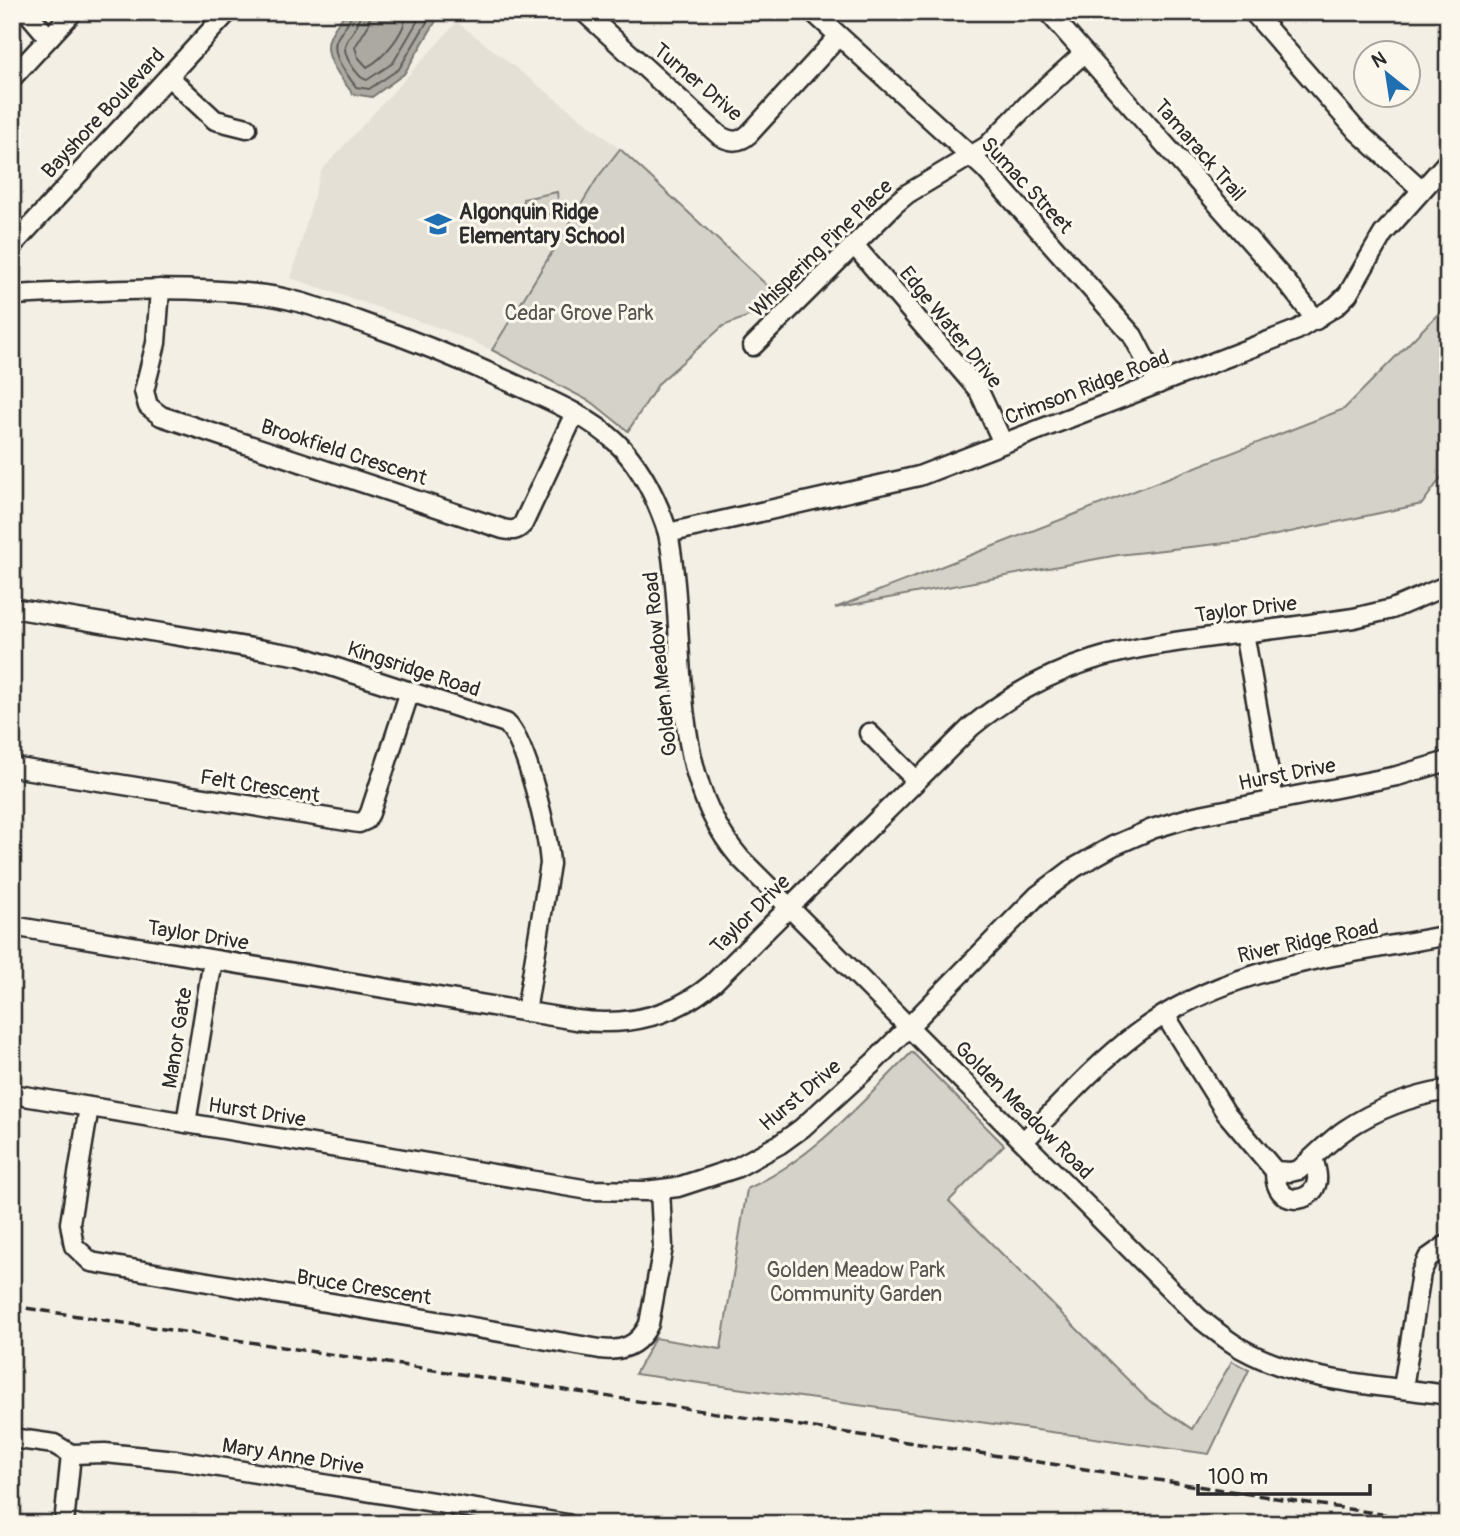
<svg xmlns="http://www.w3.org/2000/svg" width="1460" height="1536" font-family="Pangolin,sans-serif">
<rect width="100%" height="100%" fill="#f3efe4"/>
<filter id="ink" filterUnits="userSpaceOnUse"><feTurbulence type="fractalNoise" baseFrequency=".0143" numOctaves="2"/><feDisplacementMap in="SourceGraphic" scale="14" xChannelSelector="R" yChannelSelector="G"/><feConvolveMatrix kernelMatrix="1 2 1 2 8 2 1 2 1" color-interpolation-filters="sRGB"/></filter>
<g filter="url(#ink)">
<polygon fill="#e4e0d6" points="457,22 620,149 598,177 492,350 445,330 291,278 321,171"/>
<g fill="#d5d2c9" stroke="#807e7a" stroke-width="2">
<polygon points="620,149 785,302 723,326 659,383 628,431 593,403 492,350 598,177"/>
<polygon points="557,192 559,206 552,214 530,215 524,209 523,199"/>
<polygon points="1448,304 1448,468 1422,504 1253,540 1118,555 835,608 1344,409"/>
<path d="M912,1052L1004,1145L949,1201L1147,1399L1192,1429L1232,1361L1249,1370L1209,1454L635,1374L655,1338L721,1349L747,1189C814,1158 861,1103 912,1052Z"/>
</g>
<path fill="#aca9a2" stroke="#787772" stroke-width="2" d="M346,12H431L436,21L404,74L372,97L353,94C343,80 321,56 330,37C333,28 341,20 346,12Z"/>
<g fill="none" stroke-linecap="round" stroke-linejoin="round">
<g stroke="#5f5d5b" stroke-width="2">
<path d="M352,12C350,22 344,28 338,37C328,53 347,74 356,87L369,89L399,69L427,22L425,12"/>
<path d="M360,12C359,40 331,37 354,69C359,75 360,78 367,80L393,63L417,22V12"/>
<path d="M371,12L368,26L355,47L358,57L367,67C383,59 407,31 406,12"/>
</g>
<g stroke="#2b2b2b" stroke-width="23">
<g id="minor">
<polyline points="27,12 49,38"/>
<path d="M584,12L720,136C731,142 739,143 749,134L839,36"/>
<polyline points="813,12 985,169 1133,336 1158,384"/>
<polyline points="1048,12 1288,284 1316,320"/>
<polyline points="1253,12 1357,131 1422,190"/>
<polyline points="169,77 215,120 247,128"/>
<polyline points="12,78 73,12"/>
<polyline points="854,245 979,391 1003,443"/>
<polyline points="12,246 228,12"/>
<path d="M160,289L156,343L144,391L148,406L161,416L503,529C512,531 517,531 523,524L575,413"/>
<path d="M12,295C94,291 175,285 256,294C291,297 325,310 358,321C410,339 460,359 510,382C546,399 586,414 616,442C642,467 657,499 668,533C689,639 664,770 740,858L1198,1317C1212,1328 1226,1340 1242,1349C1303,1383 1380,1385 1448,1395"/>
<polyline points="753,346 895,204 907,194 987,146 1028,104 1084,53"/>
<polyline points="668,533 919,476 1297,330 1336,306 1348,294 1383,234 1448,161"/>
<path d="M12,608L300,656L506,723C527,742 548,834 550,864L526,1012"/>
<polyline points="1244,633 1274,800"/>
<polyline points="869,733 916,780"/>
<polyline points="12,767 359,823 366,820 370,813 410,691"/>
<path d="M12,926L576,1020C627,1027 673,1017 713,983L971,727C1054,658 1125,648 1227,635C1270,630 1312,624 1354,618L1392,609L1448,585"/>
<path d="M1165,1015L1226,1113L1275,1171L1290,1172L1299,1170C1314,1157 1329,1141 1345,1130C1376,1109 1412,1096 1448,1090"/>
<polyline points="12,1094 589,1190 645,1191 678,1187 736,1168 780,1144 802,1128 873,1063 1037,896 1074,868 1113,846 1152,829 1195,816 1397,776 1448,761"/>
<path d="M89,1107L70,1223L74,1246L91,1262L600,1349C623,1352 639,1345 649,1324L663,1247L660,1190"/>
<polyline points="186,1123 213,960"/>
<path d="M1024,1141C1060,1105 1095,1065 1136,1034C1228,964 1338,957 1448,935"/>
<path d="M1275,1171C1274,1208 1313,1205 1317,1181C1318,1173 1315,1165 1313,1158"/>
<polyline points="1403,1388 1421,1273 1428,1258 1448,1244"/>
<polyline points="12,1438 54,1444 71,1454 105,1453 176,1460 567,1524"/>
<polyline points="64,1524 71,1454"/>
</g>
</g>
<use href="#minor" stroke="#fbf7ec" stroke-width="18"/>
<polyline stroke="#2b2b2b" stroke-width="3.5" stroke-dasharray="10 5" stroke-linecap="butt" points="12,1306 1447,1524"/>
</g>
</g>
<defs>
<g id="school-bare" transform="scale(2.1)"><path d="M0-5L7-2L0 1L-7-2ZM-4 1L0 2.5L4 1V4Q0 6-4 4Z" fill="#1f6fb2" stroke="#fbf7ec" stroke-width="2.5" paint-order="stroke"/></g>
</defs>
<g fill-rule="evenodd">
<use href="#school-bare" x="438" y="224"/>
</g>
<g text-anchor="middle" stroke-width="6" stroke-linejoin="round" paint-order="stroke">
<g font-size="21" fill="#2b2b2b" stroke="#fbf7ec">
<text transform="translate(698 82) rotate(40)" y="7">Turner Drive</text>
<text transform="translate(103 113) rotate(-47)" y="7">Bayshore Boulevard</text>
<text transform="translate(1200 150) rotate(49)" y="7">Tamarack Trail</text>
<text transform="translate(1027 185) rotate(47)" y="7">Sumac Street</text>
<text transform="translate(821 248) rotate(-44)" y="7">Whispering Pine Place</text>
<text transform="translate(951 327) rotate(51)" y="7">Edge Water Drive</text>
<text transform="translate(1087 387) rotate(-21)" y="7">Crimson Ridge Road</text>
<text transform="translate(344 452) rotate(18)" y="7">Brookfield Crescent</text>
<text transform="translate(1246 609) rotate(-7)" y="7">Taylor Drive</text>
<text transform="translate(660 664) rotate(-96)" y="7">Golden Meadow Road</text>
<text transform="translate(414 669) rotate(18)" y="7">Kingsridge Road</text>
<text transform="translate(1287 774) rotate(-11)" y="7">Hurst Drive</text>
<text transform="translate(260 786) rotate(9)" y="7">Felt Crescent</text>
<text transform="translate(750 914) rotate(-45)" y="7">Taylor Drive</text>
<text transform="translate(198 935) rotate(9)" y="7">Taylor Drive</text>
<text transform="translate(1308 941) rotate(-12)" y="7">River Ridge Road</text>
<text transform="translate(177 1038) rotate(-81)" y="7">Manor Gate</text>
<text transform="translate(800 1095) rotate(-40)" y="7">Hurst Drive</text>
<text transform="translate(1024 1110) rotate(45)" y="7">Golden Meadow Road</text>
<text transform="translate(257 1112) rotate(9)" y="7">Hurst Drive</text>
<text transform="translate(364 1287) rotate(9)" y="7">Bruce Crescent</text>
<text transform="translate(293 1456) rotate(9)" y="7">Mary Anne Drive</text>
</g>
<g font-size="21" font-weight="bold" fill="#2b2b2b" stroke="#fbf7ec" text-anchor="start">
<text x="459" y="219">Algonquin Ridge<tspan x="459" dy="24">Elementary School</tspan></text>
</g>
<g font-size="21" fill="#565552" stroke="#fbf7ec">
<text x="579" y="320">Cedar Grove Park</text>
<text x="856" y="1277">Golden Meadow Park<tspan x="856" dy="24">Community Garden</tspan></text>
</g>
</g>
<rect width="1460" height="1536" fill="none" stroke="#fbf7ec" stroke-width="42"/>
<rect x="21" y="21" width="1418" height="1494" fill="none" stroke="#2b2b2b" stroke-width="2.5" filter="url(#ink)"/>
<g transform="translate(1387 74) rotate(330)"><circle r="33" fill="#fbf7ec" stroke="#a8a59f" stroke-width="2"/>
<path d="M0-5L12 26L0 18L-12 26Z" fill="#1f6fb2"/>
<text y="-10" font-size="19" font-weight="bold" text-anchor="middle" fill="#2b2b2b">N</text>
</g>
<path d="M1198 1484v10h172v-10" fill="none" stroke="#2b2b2b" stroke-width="3.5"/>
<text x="1208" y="1484" font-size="21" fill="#2b2b2b" stroke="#fbf7ec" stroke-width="5" paint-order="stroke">100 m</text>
</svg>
